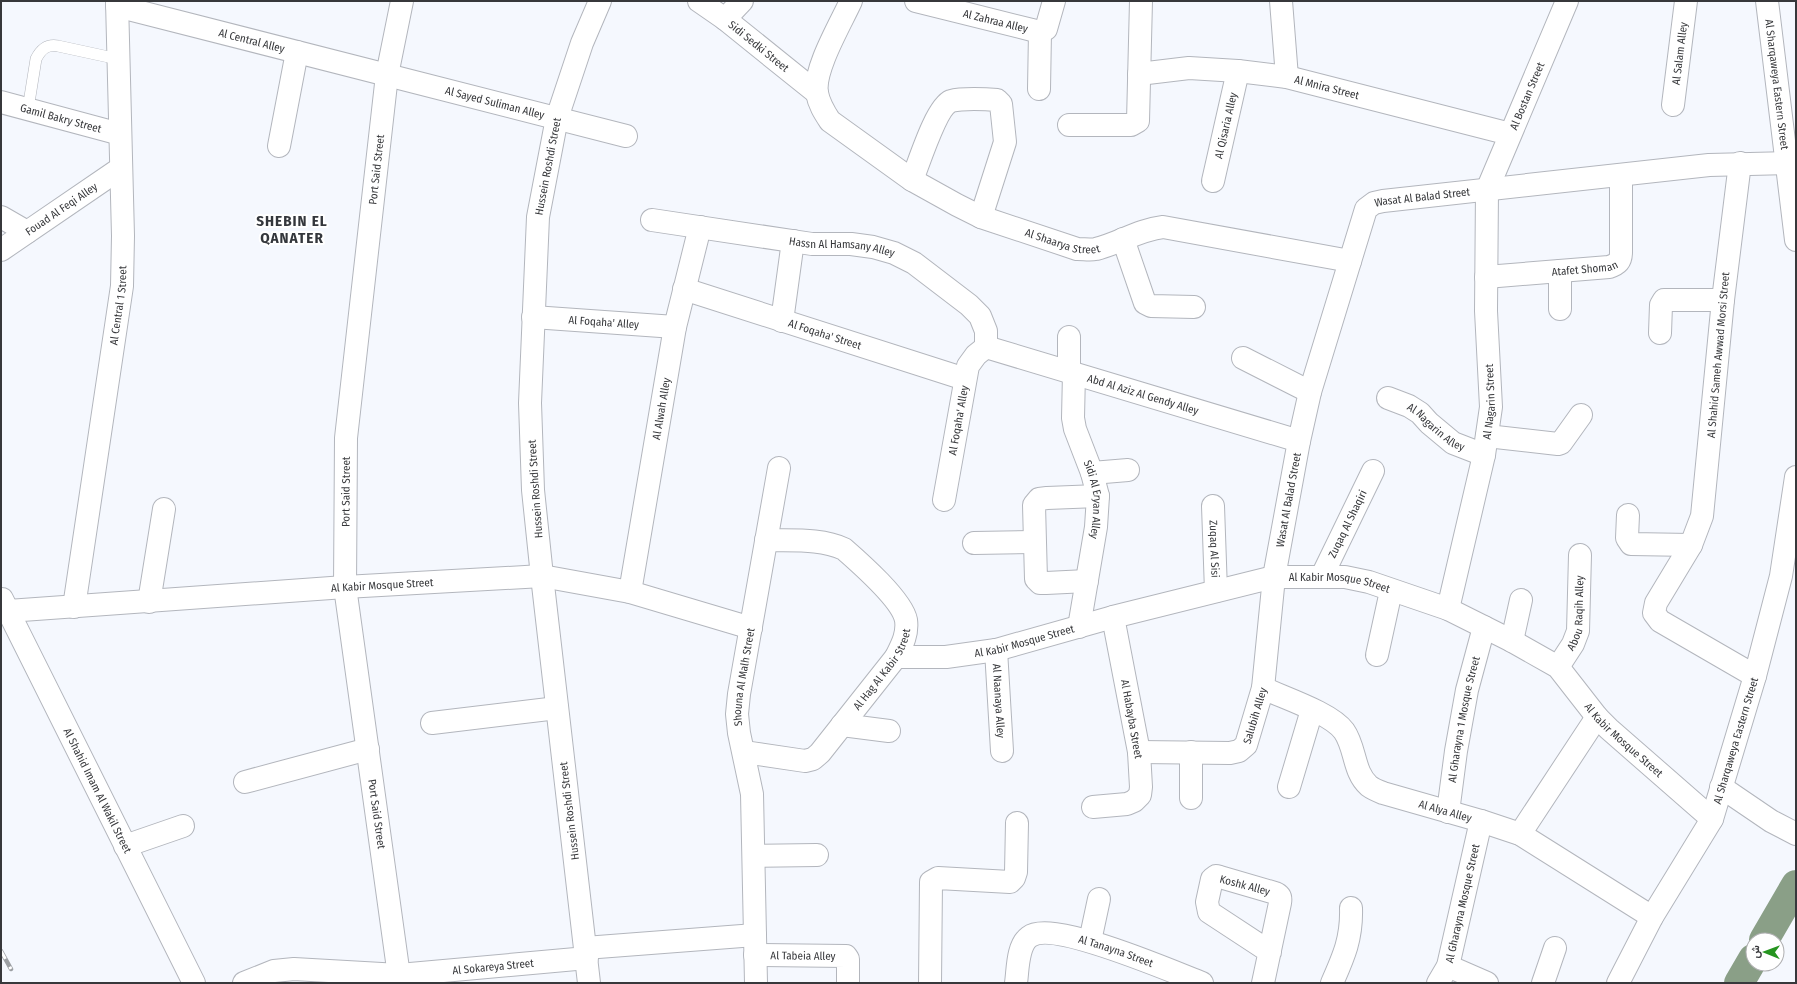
<svg xmlns="http://www.w3.org/2000/svg" width="1797" height="984" font-family="'Fira Sans Condensed',Vazirmatn,sans-serif">
<rect width="100%" height="100%" fill="#f5f8fe"/>
<g fill="none" stroke-linecap="round" stroke-linejoin="round">
<g stroke="#8a9f87" stroke-width="30">
<polyline points="1764,940 1796,885"/>
<polyline points="1739,983 1753,959"/>
</g>
<g stroke="#b3b6bd" stroke-width="12">
<path id="service" d="M28,109L36,59C41,49 47,44 58,46L118,59"/>
</g>
<g stroke="#b3b6bd" stroke-width="24">
<g id="minor">
<path id="s1" d="M699,1L725,19L817,93"/>
<path id="s2" d="M851,1C841,23 813,70 817,93C819,104 824,112 830,121L912,180L957,205L981,217L1077,249C1084,249 1090,250 1096,249C1120,243 1138,230 1163,227L1350,261"/>
<path id="s3" d="M916,1L1040,32L1046,29L1054,1"/>
<polyline points="1281,1 1287,77"/>
<path id="s4" d="M117,6L626,136"/>
<polyline points="725,19 742,1"/>
<path id="s5" d="M1139,74L1189,68L1238,71L1287,77L1510,134"/>
<polyline points="1039,89 1040,32"/>
<path id="s6" d="M1,102L120,134"/>
<path id="s7" d="M1673,105L1686,1"/>
<polyline points="1069,125 1131,125 1138,121 1141,1"/>
<polyline points="279,146 297,52"/>
<polyline points="1740,163 1723,300 1702,516 1691,545 1656,603 1654,613 1660,621 1755,676"/>
<path d="M912,180C919,163 936,107 951,101C962,98 986,99 997,100L1001,104L1005,142L981,217"/>
<path id="s8" d="M1213,181L1238,71"/>
<polyline points="1,217 27,232"/>
<path id="s9" d="M652,220L812,244H851L873,247L894,253L914,263L969,305L980,316L986,331V347"/>
<polyline points="1123,239 1145,303 1151,306 1194,307"/>
<path id="s10" d="M1,250L121,168"/>
<polyline points="1560,271 1560,309"/>
<path id="s11" d="M1486,277L1609,267C1618,264 1621,261 1621,252V175"/>
<path id="s12" d="M684,289L965,379"/>
<path id="s13" d="M533,317L675,327"/>
<polyline points="782,321 793,241"/>
<polyline points="1660,333 1661,305 1664,300 1723,300"/>
<path id="s14" d="M986,347L1299,441"/>
<polyline points="1243,358 1310,392"/>
<polyline points="1069,372 1069,337"/>
<path id="s15" d="M1074,373L1073,418L1075,429L1092,473L1098,496L1096,527L1079,627"/>
<path id="s16" d="M1388,398L1409,406L1420,413L1429,423L1453,443L1484,455"/>
<polyline points="1487,436 1558,444 1561,443 1581,415"/>
<polyline points="1092,473 1128,470"/>
<path id="s17" d="M944,500L968,366L976,355L986,347"/>
<path id="s18" d="M1213,506L1216,591"/>
<polyline points="1628,515 1627,538 1631,544 1691,545"/>
<polyline points="974,543 1034,542"/>
<path id="s19" d="M1322,576L1373,471"/>
<polyline points="1087,581 1046,583 1040,583 1036,579 1034,505 1039,499 1047,498 1098,496"/>
<path id="s20" d="M630,592L675,327L700,227"/>
<path id="s21" d="M2,599L194,983"/>
<polyline points="149,602 164,509"/>
<path id="s22" d="M74,607L122,286L123,236L117,1"/>
<path id="s23" d="M1448,609L1484,455L1491,407L1486,311L1487,190L1567,1"/>
<path id="s24" d="M8,611L345,587L542,576L630,592L751,628"/>
<polyline points="1512,641 1521,600"/>
<path id="s25" d="M996,650L1002,751"/>
<polyline points="1377,655 1391,591"/>
<path id="s26" d="M896,657H946L996,650L1113,617L1274,577H1345L1369,582L1448,609L1512,641L1558,667L1597,717L1609,729L1712,819"/>
<path id="s27" d="M1558,667L1573,644L1578,631L1580,555"/>
<path id="s28" d="M1263,688C1284,698 1331,713 1344,731C1356,748 1353,772 1369,786C1373,789 1378,791 1383,793L1481,821L1520,834L1652,917"/>
<polyline points="432,723 557,708"/>
<polyline points="842,725 889,731"/>
<path id="s29" d="M744,752L805,761L813,759L820,753L896,657C902,645 908,634 906,620C902,600 860,563 844,549C821,538 791,541 766,540"/>
<path id="s30" d="M1139,752L1230,753L1239,751L1246,745L1263,688L1274,577L1299,441L1310,392L1366,209L1374,203L1383,201L1709,165L1786,163"/>
<polyline points="245,782 368,749"/>
<polyline points="1289,787 1312,710"/>
<polyline points="1191,798 1191,752"/>
<polyline points="1093,807 1127,804 1134,801 1140,795 1141,787 1139,752 1113,617"/>
<path id="s31" d="M1448,812L1456,751L1467,690L1484,627"/>
<polyline points="1520,834 1597,717"/>
<polyline points="125,846 183,826"/>
<polyline points="754,856 817,855"/>
<polyline points="1090,941 1099,899"/>
<polyline points="585,948 755,935"/>
<path id="s32" d="M755,955L846,956L848,959V983"/>
<polyline points="1448,966 1487,983"/>
<path id="s33" d="M244,983L274,971L294,969L399,975L587,958"/>
<path id="s34" d="M400,983L345,587L346,438L387,75L402,1"/>
<path id="s35" d="M589,983L542,576L533,490L530,403L538,217L557,118L582,43L600,1"/>
<path id="s36" d="M756,983L752,794L739,733L737,714L739,694L779,468"/>
<polyline points="930,983 931,882 938,878 1010,882 1014,878 1016,872 1017,823"/>
<path id="s37" d="M1016,983C1018,970 1017,946 1029,937C1052,919 1173,972 1202,983"/>
<path d="M1263,983L1280,903C1281,898 1280,895 1275,893L1220,877L1216,876L1212,879L1207,902L1209,912L1270,952"/>
<path d="M1332,983C1344,956 1352,938 1351,908"/>
<path id="s38" d="M1438,983L1448,966L1481,821"/>
<polyline points="1543,983 1555,948"/>
</g>
</g>
<g stroke="#b3b6bd" stroke-width="24">
<g id="tertiary">
<path id="s39" d="M1767,1L1796,240"/>
<polyline points="1721,787 1771,821 1796,834"/>
<path id="s40" d="M1618,983L1652,917L1712,819L1755,676L1781,576L1796,477"/>
</g>
</g>
<use href="#service" stroke="#fff" stroke-width="11"/>
<use href="#minor" stroke="#fff" stroke-width="22"/>
<use href="#tertiary" stroke="#fff" stroke-width="22"/>
<g stroke="#9c9fa3" stroke-width="4.5">
<polyline id="rail" points="1,951 11,969"/>
</g>
<use href="#rail" stroke="#fff" stroke-width="3" stroke-dasharray="9" stroke-linecap="butt"/>
</g>
<g text-anchor="middle" stroke-width="4" stroke-linejoin="round" paint-order="stroke">
<g font-size="11" fill="#37383b" stroke="#fff">
<text dy="4" stroke="none"><textPath href="#s3" startOffset="82">Al Zahraa Alley</textPath></text>
<text dy="4" stroke="none"><textPath href="#s4" startOffset="139">Al Central Alley</textPath></text>
<text dy="4" stroke="none"><textPath href="#s1" startOffset="75">Sidi Sedki Street</textPath></text>
<text dy="4" stroke="none"><textPath href="#s7" startOffset="52">Al Salam Alley</textPath></text>
<text dy="4" stroke="none"><textPath href="#s39" startOffset="84">Al Sharqaweya Eastern Street</textPath></text>
<text dy="4" stroke="none"><textPath href="#s5" startOffset="190">Al Mnira Street</textPath></text>
<text dy="4" stroke="none"><textPath href="#s23" startOffset="526">Al Bostan Street</textPath></text>
<text dy="4" stroke="none"><textPath href="#s4" startOffset="390">Al Sayed Suliman Alley</textPath></text>
<text dy="4" stroke="none"><textPath href="#s6" startOffset="62">Gamil Bakry Street</textPath></text>
<text dy="4" stroke="none"><textPath href="#s8" startOffset="57">Al Qisaria Alley</textPath></text>
<text dy="4" stroke="none"><textPath href="#s35" startOffset="821">Hussein Roshdi Street</textPath></text>
<text dy="4" stroke="none"><textPath href="#s34" startOffset="819">Port Said Street</textPath></text>
<text dy="4" stroke="none"><textPath href="#s30" startOffset="719">Wasat Al Balad Street</textPath></text>
<text dy="4" stroke="none"><textPath href="#s10" startOffset="73">Fouad Al Feqi Alley</textPath></text>
<text dy="4" stroke="none"><textPath href="#s2" startOffset="395">Al Shaarya Street</textPath></text>
<text dy="4" stroke="none"><textPath href="#s9" startOffset="192">Hassn Al Hamsany Alley</textPath></text>
<text dy="4" stroke="none"><textPath href="#s11" startOffset="99">Atafet Shoman</textPath></text>
<text dy="4" stroke="none"><textPath href="#s22" startOffset="305">Al Central 1 Street</textPath></text>
<text dy="4" stroke="none"><textPath href="#s13" startOffset="71">Al Foqaha' Alley</textPath></text>
<text dy="4" stroke="none"><textPath href="#s12" startOffset="148">Al Foqaha' Street</textPath></text>
<text transform="translate(1718 355) rotate(-85)" y="4">Al Shahid Sameh Awwad Morsi Street</text>
<text dy="4" stroke="none"><textPath href="#s14" startOffset="164">Abd Al Aziz Al Gendy Alley</textPath></text>
<text dy="4" stroke="none"><textPath href="#s23" startOffset="212">Al Nagarin Street</textPath></text>
<text dy="4" stroke="none"><textPath href="#s20" startOffset="186">Al Alwah Alley</textPath></text>
<text dy="4" stroke="none"><textPath href="#s17" startOffset="81">Al Foqaha' Alley</textPath></text>
<text dy="4" stroke="none"><textPath href="#s16" startOffset="57">Al Nagarin Alley</textPath></text>
<text transform="translate(535 489) rotate(-94)" y="4">Hussein Roshdi Street</text>
<text dy="4" stroke="none"><textPath href="#s34" startOffset="495">Port Said Street</textPath></text>
<text dy="4" stroke="none"><textPath href="#s15" startOffset="130">Sidi Al Eryan Alley</textPath></text>
<text dy="4" stroke="none"><textPath href="#s30" startOffset="359">Wasat Al Balad Street</textPath></text>
<text dy="4" stroke="none"><textPath href="#s19" startOffset="58">Zuqaq Al Shaqiri</textPath></text>
<text dy="4" stroke="none"><textPath href="#s18" startOffset="43">Zuqaq Al Sisi</textPath></text>
<text dy="4" stroke="none"><textPath href="#s26" startOffset="454">Al Kabir Mosque Street</textPath></text>
<text dy="4" stroke="none"><textPath href="#s24" startOffset="375">Al Kabir Mosque Street</textPath></text>
<text dy="4" stroke="none"><textPath href="#s27" startOffset="59">Abou Raqih Alley</textPath></text>
<text dy="4" stroke="none"><textPath href="#s26" startOffset="130">Al Kabir Mosque Street</textPath></text>
<text dy="4" stroke="none"><textPath href="#s29" startOffset="184">Al Hag Al Kabir Street</textPath></text>
<text dy="4" stroke="none"><textPath href="#s36" startOffset="308">Shouna Al Malh Street</textPath></text>
<text dy="4" stroke="none"><textPath href="#s25" startOffset="51">Al Naanaya Alley</textPath></text>
<text dy="4" stroke="none"><textPath href="#s30" startOffset="140">Salubih Alley</textPath></text>
<text transform="translate(1132 719) rotate(80)" y="4">Al Habayba Street</text>
<text dy="4" stroke="none"><textPath href="#s31" startOffset="94">Al Gharayna 1 Mosque Street</textPath></text>
<text dy="4" stroke="none"><textPath href="#s26" startOffset="790">Al Kabir Mosque Street</textPath></text>
<text dy="4" stroke="none"><textPath href="#s40" startOffset="271">Al Sharqaweya Eastern Street</textPath></text>
<text dy="4" stroke="none"><textPath href="#s21" startOffset="214">Al Shahid Imam Al Wakil Street</textPath></text>
<text transform="translate(569 811) rotate(-97)" y="4">Hussein Roshdi Street</text>
<text dy="4" stroke="none"><textPath href="#s28" startOffset="234">Al Alya Alley</textPath></text>
<text transform="translate(377 814) rotate(82)" y="4">Port Said Street</text>
<text transform="translate(1245 885) rotate(15)" y="4">Koshk Alley</text>
<text dy="4" stroke="none"><textPath href="#s38" startOffset="84">Al Gharayna Mosque Street</textPath></text>
<text dy="4" stroke="none"><textPath href="#s37" startOffset="139">Al Tanayna Street</textPath></text>
<text dy="4" stroke="none"><textPath href="#s32" startOffset="48">Al Tabeia Alley</textPath></text>
<text dy="4" stroke="none"><textPath href="#s33" startOffset="252">Al Sokareya Street</textPath></text>
</g>
<g font-size="15" font-weight="bold" letter-spacing="1" fill="#34373c" stroke="#fff">
<text x="292" y="226">SHEBIN EL<tspan x="292" dy="17">QANATER</tspan></text>
</g>
</g>
<rect width="1797" height="984" fill="none" stroke="#37383b" stroke-width="4"/>
<g transform="translate(1765 952) rotate(271)"><circle r="19" fill="#ffffff" stroke="#afafb1"/>
<path d="M0-3L7 15L0 10L-7 15Z" fill="#25941f"/>
<text y="-6" font-size="11" font-weight="bold" text-anchor="middle" fill="#37383b">ش</text>
</g>
</svg>
